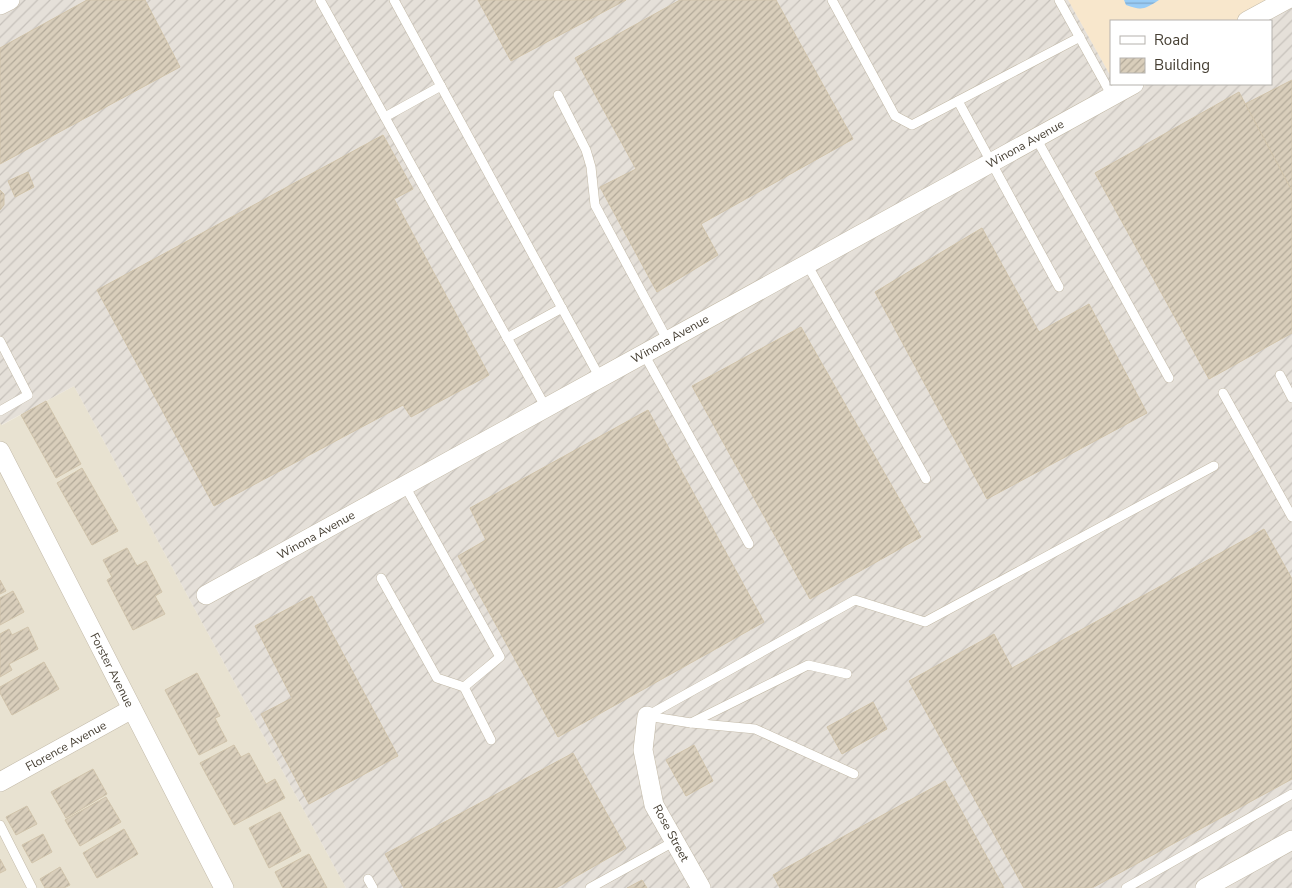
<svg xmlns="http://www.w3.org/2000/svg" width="1292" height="888" font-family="'Nunito Sans',sans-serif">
<defs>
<pattern id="industrial-furrows" width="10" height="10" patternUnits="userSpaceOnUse" patternTransform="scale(1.25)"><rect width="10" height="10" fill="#e5e0d9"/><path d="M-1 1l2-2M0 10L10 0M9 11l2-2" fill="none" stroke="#c6c1bb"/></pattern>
<pattern id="water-rules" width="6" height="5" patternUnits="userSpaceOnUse" patternTransform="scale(1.25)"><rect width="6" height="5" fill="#99cdf7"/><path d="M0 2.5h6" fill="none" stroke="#7fa8c9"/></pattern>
<pattern id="building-hatch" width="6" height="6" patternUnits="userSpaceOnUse" patternTransform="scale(1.25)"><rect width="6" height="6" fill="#d9cebb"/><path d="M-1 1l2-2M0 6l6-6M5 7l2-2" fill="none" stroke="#b2a999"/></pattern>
</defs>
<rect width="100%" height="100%" fill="#f4efe3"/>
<polygon fill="#e8e2d1" points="74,386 346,888 0,888 0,422 2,425"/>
<polygon fill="#f8e7cc" points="1068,0 1292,0 1262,21 1111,21 1111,77"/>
<polygon fill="url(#industrial-furrows)" points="0,0 1068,0 1111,77 1111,84 1115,84 1123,98 1148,84 1271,84 1271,21 1262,21 1292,5 1292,888 346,888 74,386 1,425 0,422"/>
<path fill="url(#water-rules)" d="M1124,0H1159C1145,9 1142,11 1126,5Z"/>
<g fill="url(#building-hatch)" stroke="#d1c4ab">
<polygon points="87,0 145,0 180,67 0,164 0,48"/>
<polygon points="478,0 626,0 511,61"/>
<polygon points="680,0 776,0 853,139 701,224 718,255 657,292 600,187 636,169 575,58"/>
<polygon points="1292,80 1292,191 1245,104"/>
<polygon points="1239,92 1292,191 1292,333 1209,379 1095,173"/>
<polygon points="383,135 413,189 394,199 489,375 411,417 403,405 214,506 97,290"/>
<polygon points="28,172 34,187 15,197 8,181"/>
<polygon points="0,190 4,194 4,205 0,210"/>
<polygon points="982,228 1039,332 1089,304 1147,413 987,499 875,292"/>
<polygon points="801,327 921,537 810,599 692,386"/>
<polygon points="46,401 81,464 56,478 21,415"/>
<polygon points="648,410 764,622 558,737 458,556 486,540 470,508"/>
<polygon points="82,468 118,531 92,545 57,483"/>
<polygon points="1264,529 1292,579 1292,779 1092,888 1024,888 909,681 994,634 1012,668"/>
<polygon points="127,548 137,566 146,561 162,592 155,596 165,614 133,630 107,580 112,577 103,560"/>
<polygon points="0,580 6,591 0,594"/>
<polygon points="13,591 24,612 0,625 0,598"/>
<polygon points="312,596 398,756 309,804 261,714 292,698 255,626"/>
<polygon points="28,627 38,649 9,664 12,670 0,677 0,634 9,629 12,635"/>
<polygon points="44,662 59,689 12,715 0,693 0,687"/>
<polygon points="197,673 220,716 215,718 227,741 199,755 165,690"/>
<polygon points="873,702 887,729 842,754 827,727"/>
<polygon points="234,745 241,757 249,753 266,784 275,779 285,798 234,825 200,763"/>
<polygon points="694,745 713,781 686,796 666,760"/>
<polygon points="573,753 626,848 556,888 404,888 385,854"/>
<polygon points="93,769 107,794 66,818 51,792"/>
<polygon points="945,781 1004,888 780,888 773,875"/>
<polygon points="106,797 121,822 80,846 65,820"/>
<polygon points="27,806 37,824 16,835 6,817"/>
<polygon points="280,812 301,851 269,868 249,828"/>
<polygon points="124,829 138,854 97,878 83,853"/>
<polygon points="43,834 52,852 32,863 22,845"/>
<polygon points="309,854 327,888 283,888 275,872"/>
<polygon points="0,859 6,870 0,873"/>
<polygon points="60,867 70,885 64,888 45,888 40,879"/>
<polygon points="642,880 647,888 627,888"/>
</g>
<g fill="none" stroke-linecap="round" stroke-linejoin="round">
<g stroke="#c3baa8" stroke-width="10">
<g id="service">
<polyline points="320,0 546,408"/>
<polyline points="394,0 600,378"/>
<polyline points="832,0 895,116 912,125 1080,37"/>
<polyline points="1059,0 1112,96"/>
<polyline points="558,95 586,150 591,167 595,205 668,341"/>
<polyline points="958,101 1059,287"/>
<polyline points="385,117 441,86"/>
<polyline points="1036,138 1169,378"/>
<polyline points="807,264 926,479"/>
<polyline points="507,338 562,308"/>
<polyline points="0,341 28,395 0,411"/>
<polyline points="644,354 749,544"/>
<polyline points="1280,375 1292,398"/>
<polyline points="1223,393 1292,517"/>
<polyline points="405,486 500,657 464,687 491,740"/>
<polyline points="381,578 437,678 464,687"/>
<polyline points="647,716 855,600 925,622 1214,466"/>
<polyline points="647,716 691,723 755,729 854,774"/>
<polyline points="691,723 808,665 847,674"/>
<polyline points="0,825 32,888"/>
<polyline points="368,879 373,888"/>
<polyline points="590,888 675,841"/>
<polyline points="1126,888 1292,794"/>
</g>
</g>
<g stroke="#c3baa8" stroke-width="20">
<g id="minor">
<polyline points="0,5 10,0"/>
<polyline points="1247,21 1286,0"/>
<polyline points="0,451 224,888"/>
<polyline points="206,595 1134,84"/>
<polyline points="647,716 643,750 654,805 701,888"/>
<polyline points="0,782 132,709"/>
<polyline points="1205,888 1292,840"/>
</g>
</g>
<use href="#service" stroke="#fff" stroke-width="9"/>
<use href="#minor" stroke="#fff" stroke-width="19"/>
</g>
<g text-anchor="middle" stroke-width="5" stroke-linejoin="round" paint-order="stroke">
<g font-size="12" fill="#463f33" stroke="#fff">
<text transform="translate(1025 144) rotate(-29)" y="4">Winona Avenue</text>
<text transform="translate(670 339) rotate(-29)" y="4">Winona Avenue</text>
<text transform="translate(316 535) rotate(-29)" y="4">Winona Avenue</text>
<text transform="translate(112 670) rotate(63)" y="4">Forster Avenue</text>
<text transform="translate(66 746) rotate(-29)" y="4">Florence Avenue</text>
<text transform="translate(671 833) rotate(62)" y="4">Rose Street</text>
</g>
</g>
<rect x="1110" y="20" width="162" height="65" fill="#ffffff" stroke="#b5b2ad"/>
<rect x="1120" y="36" width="25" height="8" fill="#ffffff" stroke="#b5b2ad"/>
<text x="1154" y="45" font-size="15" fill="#463f33">Road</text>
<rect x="1120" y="58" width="25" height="15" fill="url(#building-hatch)" stroke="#b5b2ad"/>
<text x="1154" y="70" font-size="15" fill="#463f33">Building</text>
</svg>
